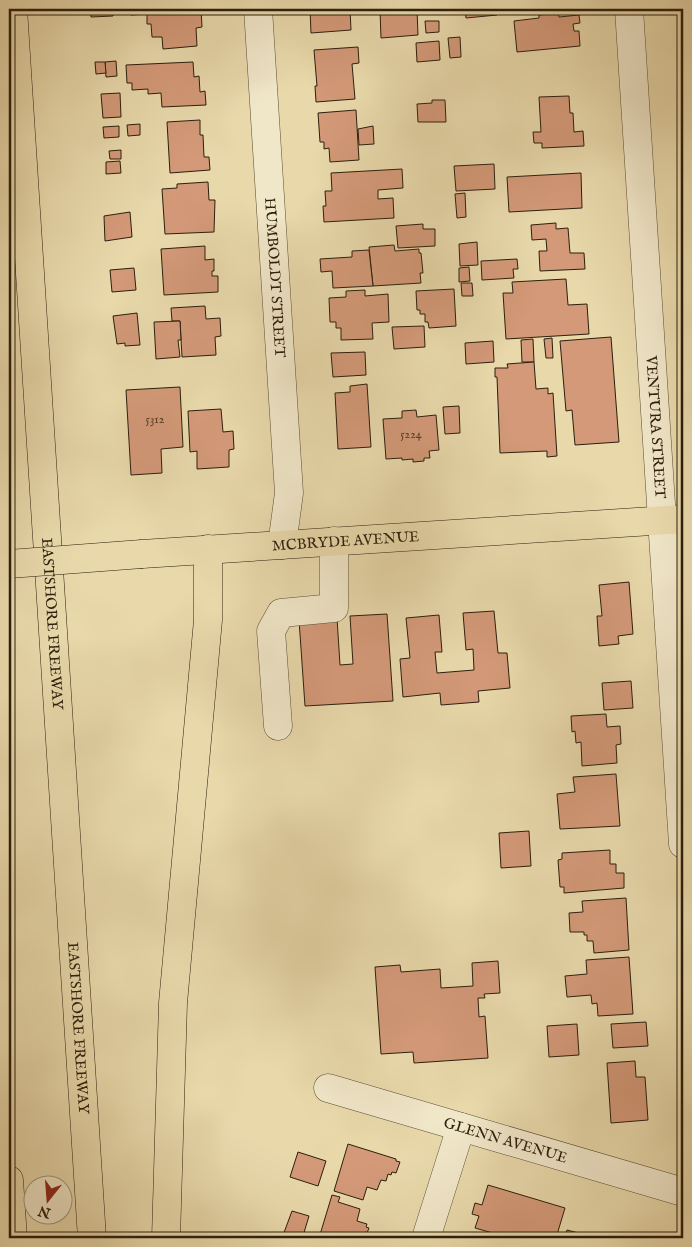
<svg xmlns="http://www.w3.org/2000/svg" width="692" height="1247" font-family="'IM FELL English',serif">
<rect width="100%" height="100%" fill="#e8d8aa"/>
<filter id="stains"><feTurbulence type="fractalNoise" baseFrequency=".004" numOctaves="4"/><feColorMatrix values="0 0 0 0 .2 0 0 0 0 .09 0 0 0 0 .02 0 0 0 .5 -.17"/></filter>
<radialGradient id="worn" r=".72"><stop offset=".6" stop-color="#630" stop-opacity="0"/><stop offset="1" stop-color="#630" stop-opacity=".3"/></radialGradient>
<g fill="#d39978" stroke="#2c1f0d">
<polygon points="90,9 113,9 113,16 91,17"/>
<polygon points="131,9 201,9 202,27 196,28 197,46 163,49 162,37 152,37 151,24 147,24 147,14 131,15"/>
<polygon points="310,9 350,9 351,30 311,33"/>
<polygon points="417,9 418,35 381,38 380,11"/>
<polygon points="465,9 497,9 497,15 466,18"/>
<polygon points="558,13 559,17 579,15 580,23 573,24 574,31 579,31 580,46 517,52 514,21 539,18 539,15"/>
<polygon points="425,21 439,21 439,32 426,33"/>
<polygon points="460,37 461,57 450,58 448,38"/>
<polygon points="439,41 440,60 417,62 416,43"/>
<polygon points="358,47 359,63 352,64 355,99 316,102 315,86 317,86 314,50"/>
<polygon points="116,61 117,76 106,77 105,62"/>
<polygon points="95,62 105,62 106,73 96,74"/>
<polygon points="193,62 194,77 199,76 200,92 205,91 206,105 162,107 161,93 148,94 148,89 132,90 132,83 127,83 126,65"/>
<polygon points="120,93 121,117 103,118 101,94"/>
<polygon points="569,96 570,113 573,113 574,132 583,131 584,146 542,148 542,143 534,143 533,132 541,132 539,97"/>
<polygon points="432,100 445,100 446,122 418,122 417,104 432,103"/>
<polygon points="356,110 359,160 330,162 329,148 324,149 324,142 320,142 318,113"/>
<polygon points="200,120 200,135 203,135 204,157 209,157 210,170 170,173 167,122"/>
<polygon points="140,124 140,135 128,136 127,125"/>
<polygon points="119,126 119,137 104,138 103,127"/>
<polygon points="373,126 374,144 359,145 358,129"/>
<polygon points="121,150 121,159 110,159 109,151"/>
<polygon points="120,161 121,173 106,174 106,162"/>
<polygon points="494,164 495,189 456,191 454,166"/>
<polygon points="402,169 403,188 378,190 378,199 393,198 394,218 324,222 323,206 326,206 325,191 332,191 331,173"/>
<polygon points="581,173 582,208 509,212 507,177"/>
<polygon points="208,182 209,200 215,200 214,232 165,234 162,189 177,188 177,184"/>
<polygon points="465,193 466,217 457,218 455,194"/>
<polygon points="130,212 132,237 105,241 104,216"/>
<polygon points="556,223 556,229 568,228 570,253 584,253 585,269 540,271 539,251 547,251 546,239 532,240 531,225"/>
<polygon points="423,224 423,229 435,229 435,246 398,248 396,226"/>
<polygon points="477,242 478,265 460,266 459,244"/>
<polygon points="394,245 395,251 419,249 419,253 421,253 423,273 420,273 421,283 373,286 369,247"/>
<polygon points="205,246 205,260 214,259 214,271 212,271 212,276 218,276 218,292 164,295 161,249"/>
<polygon points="369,250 373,286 333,288 332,271 321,272 320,259 352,257 352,251"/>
<polygon points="517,259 518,269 513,269 514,278 482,280 481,261"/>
<polygon points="469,267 470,281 459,282 459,268"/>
<polygon points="134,268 136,290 112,292 110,270"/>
<polygon points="566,279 568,305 587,304 589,334 506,339 503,293 513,293 512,282"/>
<polygon points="461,283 472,283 473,296 462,296"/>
<polygon points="454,289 456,326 429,328 428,322 425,322 425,314 420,314 420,310 417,310 416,291"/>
<polygon points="365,290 365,296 388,294 389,322 372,323 373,339 341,340 341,328 336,328 336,322 330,322 329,298 346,297 346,291"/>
<polygon points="205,306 206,319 220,318 221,336 215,337 216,355 182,357 180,321 172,321 171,308"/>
<polygon points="137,313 140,345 125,346 125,343 117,344 113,316"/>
<polygon points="180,321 181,340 178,340 180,357 156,359 154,322"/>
<polygon points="424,326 425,347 394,349 392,327"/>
<polygon points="611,337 619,442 575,445 572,410 566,411 560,341"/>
<polygon points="552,338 553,358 546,358 544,339"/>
<polygon points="533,339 534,362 522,362 521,340"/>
<polygon points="493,341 494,362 466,364 465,343"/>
<polygon points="365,352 366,375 333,377 331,353"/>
<polygon points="534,362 536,389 548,388 548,394 553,393 557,456 547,457 547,451 500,453 497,377 495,377 495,368 508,368 507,364"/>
<polygon points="367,384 371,447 338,449 335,393 350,392 350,386"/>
<polygon points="180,387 183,447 161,449 162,473 131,475 126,390"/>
<polygon points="459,406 460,433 445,434 443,407"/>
<polygon points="221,409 223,432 233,431 234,449 229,450 229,467 197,469 197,451 190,452 188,411"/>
<polygon points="416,410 417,417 436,415 439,450 429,451 430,458 424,458 424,461 413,462 413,459 402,460 402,458 386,459 383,419 402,418 402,411"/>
<polygon points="629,582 633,634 618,636 619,644 599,646 597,616 602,616 599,585"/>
<polygon points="494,611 498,653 507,653 510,688 478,691 479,702 441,705 440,693 403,697 400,659 410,658 406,618 439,615 442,652 435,652 437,673 474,670 473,649 466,650 463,613"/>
<polygon points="387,614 393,701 305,706 299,620 337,618 340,665 353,664 350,616"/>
<polygon points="631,681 633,708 604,710 602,683"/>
<polygon points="606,714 607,727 620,726 621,744 616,745 617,763 582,766 581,742 576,743 575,731 572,732 571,716"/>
<polygon points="616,774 620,826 560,829 557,794 575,792 573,777"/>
<polygon points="529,831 531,866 501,868 499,833"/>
<polygon points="610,850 610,864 616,864 616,873 624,873 624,888 564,893 564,887 560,887 558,860 562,859 562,853"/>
<polygon points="626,898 629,950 594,953 593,941 587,941 587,935 584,935 584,932 570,932 569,913 583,912 582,901"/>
<polygon points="629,957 633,1014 598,1016 597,1003 592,1004 591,995 567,997 565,976 587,974 586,960"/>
<polygon points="498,961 500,993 484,994 485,998 478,998 479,1017 485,1016 488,1058 414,1063 413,1052 381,1054 375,967 400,965 401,972 440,969 441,988 473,986 472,963"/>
<polygon points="646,1022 648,1046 613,1048 611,1024"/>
<polygon points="577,1024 579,1055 549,1057 547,1026"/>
<polygon points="635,1061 636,1077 645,1077 648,1120 611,1123 607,1063"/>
<polygon points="348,1144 396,1159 396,1161 400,1162 396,1173 392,1172 391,1175 388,1174 386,1181 381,1180 377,1190 367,1187 363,1200 334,1191"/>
<polygon points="298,1152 326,1161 318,1186 290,1177"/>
<polygon points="488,1185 565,1208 556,1238 495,1238 496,1234 475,1228 479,1216 472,1214 475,1203 482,1205"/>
<polygon points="332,1195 340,1197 338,1202 360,1209 357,1221 367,1224 366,1227 369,1228 367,1233 365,1232 364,1235 369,1236 368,1238 319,1238"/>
<polygon points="292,1211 309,1216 303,1236 304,1238 282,1238"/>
<polygon points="567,1230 586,1235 585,1238 564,1238"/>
<polygon points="618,1233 634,1238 609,1238 610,1235 617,1237"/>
</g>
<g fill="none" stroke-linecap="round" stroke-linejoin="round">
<g stroke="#5b4d34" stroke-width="29">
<g id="minor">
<path id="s1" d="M258,9L289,493L282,545"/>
<path id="s2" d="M629,9L683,844"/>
<polyline points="278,726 271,631 281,613 334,608 334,541"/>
<path id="s3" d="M328,1088L683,1192"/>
<polyline points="426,1238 461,1127"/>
</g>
</g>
<g stroke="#2c1f0d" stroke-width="29">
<g id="major">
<path id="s4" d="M142,554L683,519"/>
</g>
</g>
<g stroke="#2c1f0d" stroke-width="29">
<g id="highway">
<path id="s5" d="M13,9L92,1238"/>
<polyline points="9,1180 13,1238"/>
<polyline points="166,1238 173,1003 208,620 208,549"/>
</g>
</g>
<use href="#minor" stroke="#f0e6c8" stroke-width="28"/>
<use href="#major" stroke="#e8d8aa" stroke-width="28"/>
<use href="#highway" stroke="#e8d8aa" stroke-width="28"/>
<g stroke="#2c1f0d" stroke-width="29" stroke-linecap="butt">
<polyline id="major-bridge" points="9,564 142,554"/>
</g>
<use href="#major-bridge" stroke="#e8d8aa" stroke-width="28"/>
</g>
<g text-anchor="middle" stroke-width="4" stroke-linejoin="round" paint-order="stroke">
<g font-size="12" fill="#563e28">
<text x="155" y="423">5312</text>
<text x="411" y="438">5224</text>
</g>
<g font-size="15" fill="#2c1f0d" stroke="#f0e6c8">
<text dy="5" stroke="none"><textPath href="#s1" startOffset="269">HUMBOLDT STREET</textPath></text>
<text dy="5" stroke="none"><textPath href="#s2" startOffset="419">VENTURA STREET</textPath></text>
<text dy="5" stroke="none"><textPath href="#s4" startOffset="204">MCBRYDE AVENUE</textPath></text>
<text dy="5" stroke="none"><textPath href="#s5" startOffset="616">EASTSHORE FREEWAY</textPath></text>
<text dy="5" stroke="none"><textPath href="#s5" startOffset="1021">EASTSHORE FREEWAY</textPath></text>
<text dy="5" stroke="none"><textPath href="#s3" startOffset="185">GLENN AVENUE</textPath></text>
</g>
</g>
<rect width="692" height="1247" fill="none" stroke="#e8d8aa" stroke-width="30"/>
<rect x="10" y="10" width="672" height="1227" fill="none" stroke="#2c1f0d" stroke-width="2.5"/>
<rect x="15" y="15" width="662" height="1217" fill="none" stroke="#2c1f0d"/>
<g transform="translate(48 1200) rotate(197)"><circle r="24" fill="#f0e6c8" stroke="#a2967d"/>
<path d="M0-4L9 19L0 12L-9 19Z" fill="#8f2418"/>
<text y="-8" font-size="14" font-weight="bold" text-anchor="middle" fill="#2c1f0d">N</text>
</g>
<rect width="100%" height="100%" filter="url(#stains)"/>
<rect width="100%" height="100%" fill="url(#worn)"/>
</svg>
